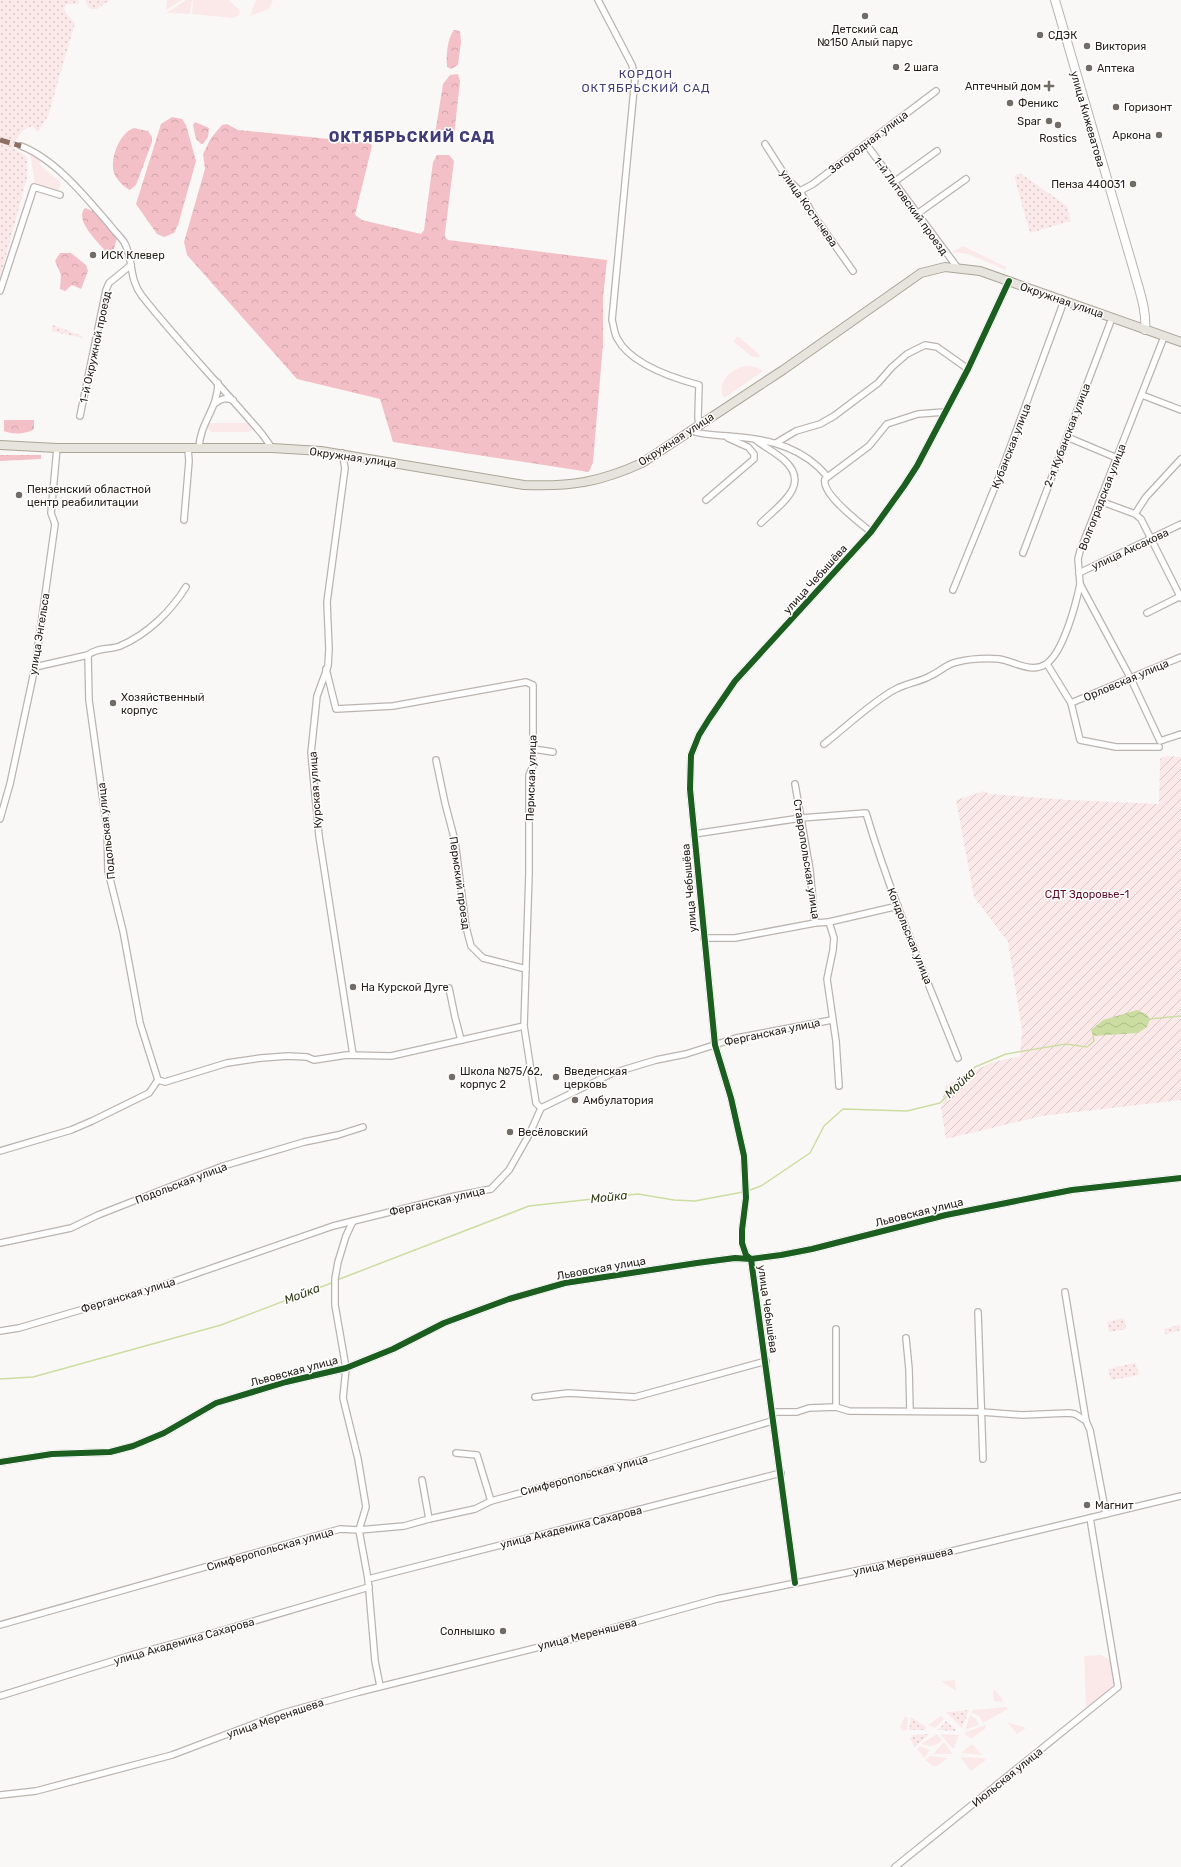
<svg xmlns="http://www.w3.org/2000/svg" width="1181" height="1867" font-family="Rubik,sans-serif">
<defs>
<pattern id="forest-crowns" width="20" height="18" patternUnits="userSpaceOnUse"><rect width="20" height="18" fill="#f4c0c8"/><path d="M2 6a3 3 0 1 1 6 0M12 15a3 3 0 1 1 6 0" fill="none" stroke="#d1a5ab"/></pattern>
<pattern id="park-dots" width="8" height="8" patternUnits="userSpaceOnUse"><rect width="8" height="8" fill="#fbe9ea"/><path d="M2 2h.1M6 6h.1" fill="none" stroke="#d7c8c8" stroke-width="1.8" stroke-linecap="round"/></pattern>
<pattern id="garden-furrows" width="10" height="10" patternUnits="userSpaceOnUse"><rect width="10" height="10" fill="#fbe9ea"/><path d="M-1 1l2-2M0 10L10 0M9 11l2-2" fill="none" stroke="#d7c8c8"/></pattern>
<pattern id="water-waves" width="16" height="10" patternUnits="userSpaceOnUse"><rect width="16" height="10" fill="#ccdda1"/><path d="M0 5q4-4 8 0t8 0" fill="none" stroke="#afbd8a"/></pattern>
</defs>
<rect width="100%" height="100%" fill="#faf8f6"/>
<g fill="#fbe9ea">
<polygon points="167,0 182,0 166,10"/>
<polygon points="186,0 192,0 190,14 166,13"/>
<polygon points="193,0 229,0 240,11 239,15 233,18 192,14"/>
<polygon points="256,0 273,0 269,9 250,16"/>
<polygon points="30,152 41,160 40,165 61,183 58,192 35,185"/>
<polygon points="963,246 1006,267 1006,270 968,254 951,252"/>
<polygon points="736,337 739,337 759,354 760,357 752,357 734,342"/>
<path d="M747,366L756,367L763,371L724,398C715,383 732,367 747,366Z"/>
<polygon points="211,423 248,423 252,428 251,431 248,432 211,432 207,427"/>
<polygon points="1101,1655 1110,1660 1114,1682 1112,1687 1086,1709 1084,1656"/>
<polygon points="955,1680 956,1691 941,1681"/>
<polygon points="995,1690 1003,1700 1002,1702 994,1701 993,1691"/>
<polygon points="1006,1707 1008,1709 983,1723 979,1716 971,1712 973,1710"/>
<polygon points="970,1715 976,1719 979,1725 965,1730"/>
<polygon points="905,1716 908,1718 907,1730 903,1731 900,1727"/>
<polygon points="941,1716 944,1719 935,1728 928,1725"/>
<polygon points="1007,1722 1026,1728 1017,1734"/>
<polygon points="985,1725 986,1728 971,1739 964,1733"/>
<path d="M937,1734L942,1740C935,1747 931,1747 921,1744Z"/>
<polygon points="940,1734 959,1735 954,1748 952,1748"/>
<polygon points="944,1742 952,1753 951,1754 933,1754"/>
<polygon points="972,1744 982,1755 961,1753"/>
<polygon points="920,1746 930,1750 924,1758 917,1749"/>
<polygon points="930,1756 948,1758 937,1766 933,1766 925,1760"/>
<polygon points="960,1757 984,1758 986,1760 971,1771"/>
</g>
<g fill="url(#forest-crowns)">
<path d="M454,30L460,31L461,42L458,65L451,69L447,67C446,56 447,39 454,30Z"/>
<polygon points="458,74 460,81 454,136 445,140 436,137 435,134 443,84 450,75"/>
<polygon points="172,117 182,119 186,125 196,161 178,225 174,233 164,237 157,234 136,204 161,124"/>
<polygon points="195,122 209,128 208,137 203,144 201,144 196,139 193,125"/>
<polygon points="227,124 238,130 370,143 372,146 355,215 362,220 421,234 424,230 433,162 437,155 449,155 454,161 445,233 445,237 448,240 607,260 603,298 603,344 593,462 589,472 393,442 380,399 297,379 187,255 184,242 205,169 203,154 211,138 222,125"/>
<path d="M134,128L148,131L152,137V142L136,185L130,190C123,187 113,176 113,168C112,154 120,133 134,128Z"/>
<path d="M85,208L96,212L117,238L112,256L108,254C100,244 73,220 85,208Z"/>
<polygon points="60,253 71,253 86,265 88,271 81,289 72,285 65,291 60,289 61,275 55,261"/>
<path d="M4,420H34V429C28,434 11,435 4,431Z"/>
<polygon points="0,455 41,455 41,459 0,461"/>
</g>
<g fill="url(#park-dots)">
<path d="M0,0H79L78,4H67L64,8L67,15L75,23L48,116L38,132L32,126C21,130 16,137 14,149L25,155L27,159V178L0,278Z"/>
<polygon points="86,0 110,0 97,9 90,9 85,2"/>
<polygon points="1020,173 1067,206 1071,221 1030,233 1014,176"/>
<polygon points="53,325 82,336 82,338 51,331"/>
<polygon points="1123,1318 1125,1320 1126,1329 1109,1332 1107,1322"/>
<polygon points="1179,1325 1181,1330 1165,1334 1164,1329"/>
<polygon points="1134,1363 1136,1364 1139,1375 1111,1380 1108,1369"/>
<polygon points="969,1710 962,1728 946,1712"/>
<polygon points="911,1717 926,1727 925,1730 909,1730"/>
<polygon points="946,1721 956,1730 955,1731 938,1730"/>
<polygon points="929,1734 915,1747 910,1739 913,1735"/>
</g>
<polygon fill="url(#garden-furrows)" points="1166,756 1181,757 1181,1100 1042,1116 946,1139 941,1108 945,1086 990,1063 1020,1056 1022,1030 1008,942 974,897 956,800 984,791 990,794 1070,800 1159,804 1160,759"/>
<polygon fill="url(#water-waves)" points="1137,1010 1146,1014 1150,1019 1147,1027 1138,1033 1093,1036 1091,1030 1103,1020"/>
<g fill="none" stroke-linecap="round" stroke-linejoin="round">
<g stroke="#ccdda1" stroke-width="1.5">
<polyline points="1149,1019 1181,1016"/>
<polyline points="747,1191 761,1186 810,1153 824,1126 843,1109 907,1111 940,1103 975,1067 1006,1054 1066,1044 1087,1047 1094,1041 1093,1036"/>
<polyline points="337,1280 529,1206 638,1194 674,1200 695,1201 743,1192"/>
<polyline points="0,1379 33,1377 221,1325 334,1282"/>
</g>
<g stroke="#b9b4b0" stroke-width="8">
<g id="minor">
<path d="M598,0L632,65L635,78L612,320C614,326 614,333 617,338C630,364 673,378 699,385L698,417L699,425"/>
<polyline points="765,144 788,180 800,191 812,213 853,271"/>
<polyline points="866,144 957,267"/>
<path d="M21,146C55,159 85,196 109,224C113,230 120,236 124,242C134,259 128,278 142,296C180,344 223,388 262,434L272,448"/>
<polyline points="894,182 937,151"/>
<polyline points="800,191 813,184 936,91"/>
<polyline points="917,214 966,179"/>
<polyline points="0,291 34,187 60,195"/>
<polyline points="1164,337 1080,551 1078,559 1080,584 1131,679 1160,741 1181,734"/>
<polyline points="1142,395 1181,410"/>
<path d="M216,403C222,398 226,398 233,400"/>
<polyline points="80,416 106,290 109,283 131,265"/>
<path d="M691,431C707,436 723,435 739,437C773,440 804,449 827,476"/>
<polyline points="1067,437 1117,458"/>
<path d="M756,440C765,447 776,453 784,460C812,485 779,505 761,523"/>
<polyline points="776,443 796,431 820,424 834,416 878,383 892,367 907,354 925,345 937,347 968,369"/>
<path d="M199,448C200,422 218,409 218,383"/>
<polyline points="342,453 345,468 327,602 329,649 328,666 317,696 311,753 319,836 353,1055"/>
<polyline points="706,500 754,459 754,454 748,447 728,438"/>
<polyline points="1100,501 1135,514 1141,519 1181,598"/>
<polyline points="1135,514 1146,497 1181,459"/>
<polyline points="184,520 189,461 188,448"/>
<path d="M871,532C860,523 821,494 825,479L869,446L887,424L918,414L945,412"/>
<polyline points="1023,553 1112,318"/>
<polyline points="1079,573 1181,524"/>
<polyline points="953,590 1001,472 1064,301"/>
<polyline points="1147,613 1181,596"/>
<path d="M88,655C98,647 110,650 120,646C148,634 171,611 186,587"/>
<polyline points="1047,664 1071,703 1080,740 1116,747 1159,747"/>
<polyline points="326,669 336,709 393,706 526,682 533,685 533,766 529,775 529,874 524,1026 536,1103 541,1108"/>
<polyline points="1071,703 1181,657"/>
<path d="M824,744C845,728 874,700 896,689C907,683 920,682 930,676C940,672 946,664 957,662C970,659 985,658 999,659C1014,661 1031,674 1046,664C1063,653 1076,604 1080,584"/>
<polyline points="533,749 553,752"/>
<polyline points="436,760 445,803 455,841 466,927 471,946 483,958 526,969"/>
<polyline points="795,784 810,870 815,923 829,922 834,938 833,950 827,979 836,1041 839,1086"/>
<polyline points="0,819 10,784 35,667 55,524 51,513 57,448"/>
<path d="M694,834L801,818L866,813C891,897 926,977 958,1058"/>
<polyline points="829,922 898,906"/>
<polyline points="704,938 735,938 815,923"/>
<polyline points="449,988 455,1017 461,1040"/>
<polyline points="158,1080 165,1082 227,1063 261,1058 288,1056 307,1057 314,1060 347,1055 391,1056 524,1026"/>
<polyline points="0,1151 71,1130 92,1121 149,1093 158,1080 140,1023 123,931 108,871 107,829 89,700 88,655 35,667"/>
<polyline points="353,1221 346,1236 338,1262 335,1279 335,1305 346,1368 343,1398 358,1459 366,1507 359,1530 368,1579 375,1661 380,1686"/>
<polyline points="0,1243 71,1228 98,1215 223,1166 304,1142 338,1135 363,1127"/>
<polyline points="1065,1292 1086,1421 1090,1430 1106,1514"/>
<polyline points="978,1312 983,1459"/>
<polyline points="836,1329 836,1407"/>
<polyline points="0,1331 19,1328 152,1289 333,1226 455,1196 491,1189 509,1170 530,1133 541,1108 613,1073 656,1060 686,1054 736,1038 832,1020"/>
<polyline points="906,1338 909,1369 910,1411"/>
<polyline points="535,1397 568,1393 635,1397 766,1361"/>
<polyline points="772,1412 797,1412 809,1408 836,1407 849,1411 982,1412 1022,1415 1069,1413 1075,1414 1086,1421"/>
<polyline points="456,1453 477,1455 491,1501"/>
<polyline points="0,1462 52,1454 110,1452 133,1446 164,1433 216,1403 286,1382 346,1368 393,1349 444,1323 509,1299 565,1283 697,1263 735,1258 751,1259 781,1255 812,1249 946,1215 1041,1196 1072,1190 1181,1178"/>
<polyline points="422,1480 429,1519"/>
<polyline points="368,1579 781,1473"/>
<polyline points="795,1583 751,1259 746,1255 742,1243 742,1230 746,1198 744,1156 731,1098 715,1045 690,789 691,755 699,735 709,719 735,681 871,532 904,486 917,466 968,369 1009,281"/>
<polyline points="0,1625 340,1529 359,1530 404,1526 429,1519 475,1509 491,1501 634,1462 772,1421"/>
<polyline points="0,1696 135,1654 220,1631 369,1587"/>
<polyline points="0,1795 36,1791 172,1755 283,1713 359,1692 584,1636 717,1599 944,1553 1181,1496"/>
<polyline points="895,1867 1118,1687 1090,1518"/>
</g>
</g>
<g stroke="#b9b4b0" stroke-width="10">
<path id="secondary" d="M1055,0L1134,271C1139,290 1147,310 1145,330"/>
</g>
<g stroke="#aaa597" stroke-width="10">
<path id="primary" d="M0,445L57,448H272L321,451L524,485C571,487 600,482 642,463L783,370L921,273L945,267L980,271L1181,342"/>
</g>
<use href="#minor" stroke="#fefefe" stroke-width="5.5"/>
<use href="#secondary" stroke="#fefefe" stroke-width="8"/>
<use href="#primary" stroke="#e7e4dd" stroke-width="8"/>
<polyline stroke="#8d6e63" stroke-width="5" stroke-dasharray="10 5" stroke-linecap="butt" points="0,140 21,146"/>
<g stroke="#fff" stroke-width="8">
<g id="cycleway">
<polyline points="0,1462 52,1454 110,1452 133,1446 164,1433 216,1403 286,1382 346,1368 393,1349 444,1323 509,1299 565,1283 697,1263 735,1258 751,1259 781,1255 812,1249 946,1215 1041,1196 1072,1190 1181,1178"/>
<polyline points="795,1583 751,1259 746,1255 742,1243 742,1230 746,1198 744,1156 731,1098 715,1045 690,789 691,755 699,735 709,719 735,681 871,532 904,486 917,466 968,369 1009,281"/>
</g>
</g>
<use href="#cycleway" stroke="#1b5e20" stroke-width="6"/>
</g>
<g fill="#726c67" stroke="#fff" stroke-width="1.5">
<circle cx="865" cy="16" r="4"/>
<circle cx="1040" cy="35" r="4"/>
<circle cx="1087" cy="46" r="4"/>
<circle cx="896" cy="67" r="4"/>
<circle cx="1089" cy="68" r="4"/>
<path d="M1047 80h4v4h4v4h-4v4h-4v-4h-4v-4h4z"/>
<circle cx="1010" cy="103" r="4"/>
<circle cx="1116" cy="107" r="4"/>
<circle cx="1049" cy="121" r="4"/>
<circle cx="1058" cy="125" r="4"/>
<circle cx="1159" cy="135" r="4"/>
<circle cx="1133" cy="184" r="4"/>
<circle cx="93" cy="255" r="4"/>
<circle cx="19" cy="495" r="4"/>
<circle cx="113" cy="703" r="4"/>
<circle cx="353" cy="987" r="4"/>
<circle cx="452" cy="1077" r="4"/>
<circle cx="556" cy="1077" r="4"/>
<circle cx="575" cy="1100" r="4"/>
<circle cx="510" cy="1132" r="4"/>
<circle cx="1087" cy="1505" r="4"/>
<circle cx="503" cy="1631" r="4"/>
</g>
<g text-anchor="middle" stroke-width="3" stroke-linejoin="round" paint-order="stroke">
<g font-size="11" fill="#28211a" stroke="#fff" text-anchor="start">
<text x="865" y="33" text-anchor="middle">Детский сад<tspan x="865" dy="13">№150 Алый парус</tspan></text>
<text x="1048" y="39">СДЭК</text>
<text x="1095" y="50">Виктория</text>
<text x="904" y="71">2 шага</text>
<text x="1097" y="72">Аптека</text>
<text x="1041" y="90" text-anchor="end">Аптечный дом</text>
<text x="1018" y="107">Феникс</text>
<text x="1124" y="111">Горизонт</text>
<text x="1041" y="125" text-anchor="end">Spar</text>
<text x="1151" y="139" text-anchor="end">Аркона</text>
<text x="1058" y="142" text-anchor="middle">Rostics</text>
<text x="1125" y="188" text-anchor="end">Пенза 440031</text>
<text x="101" y="259">ИСК Клевер</text>
<text x="27" y="493">Пензенский областной<tspan x="27" dy="13">центр реабилитации</tspan></text>
<text x="121" y="701">Хозяйственный<tspan x="121" dy="13">корпус</tspan></text>
<text x="361" y="991">На Курской Дуге</text>
<text x="460" y="1075">Школа №75/62,<tspan x="460" dy="13">корпус 2</tspan></text>
<text x="564" y="1075">Введенская<tspan x="564" dy="13">церковь</tspan></text>
<text x="583" y="1104">Амбулатория</text>
<text x="518" y="1136">Весёловский</text>
<text x="1095" y="1509">Магнит</text>
<text x="495" y="1635" text-anchor="end">Солнышко</text>
</g>
<g font-size="11" fill="#28211a" stroke="#fff">
<text transform="translate(1088 119) rotate(74)" y="4">улица Кижеватова</text>
<text transform="translate(868 142) rotate(-37)" y="4">Загородная улица</text>
<text transform="translate(911 206) rotate(54)" y="4">1-й Литовский проезд</text>
<text transform="translate(809 208) rotate(55)" y="4">улица Костычева</text>
<text transform="translate(1062 300) rotate(19)" y="4">Окружная улица</text>
<text transform="translate(95 347) rotate(-78)" y="4">1-й Окружной проезд</text>
<text transform="translate(1067 435) rotate(-69)" y="4">2-я Кубанская улица</text>
<text transform="translate(676 439) rotate(-33)" y="4">Окружная улица</text>
<text transform="translate(1011 446) rotate(-69)" y="4">Кубанская улица</text>
<text transform="translate(353 457) rotate(8)" y="4">Окружная улица</text>
<text transform="translate(1102 497) rotate(-69)" y="4">Волгоградская улица</text>
<text transform="translate(1130 549) rotate(-25)" y="4">улица Аксакова</text>
<text transform="translate(815 579) rotate(-48)" y="4">улица Чебышёва</text>
<text transform="translate(39 634) rotate(-81)" y="4">улица Энгельса</text>
<text transform="translate(1126 680) rotate(-23)" y="4">Орловская улица</text>
<text transform="translate(531 778) rotate(-88)" y="4">Пермская улица</text>
<text transform="translate(315 790) rotate(-94)" y="4">Курская улица</text>
<text transform="translate(106 831) rotate(-96)" y="4">Подольская улица</text>
<text transform="translate(807 859) rotate(81)" y="4">Ставропольская улица</text>
<text transform="translate(460 883) rotate(82)" y="4">Пермский проезд</text>
<text transform="translate(689 888) rotate(-95)" y="4">улица Чебышёва</text>
<text transform="translate(910 936) rotate(68)" y="4">Кондольская улица</text>
<text transform="translate(772 1032) rotate(-12)" y="4">Ферганская улица</text>
<text transform="translate(181 1183) rotate(-21)" y="4">Подольская улица</text>
<text transform="translate(437 1201) rotate(-13)" y="4">Ферганская улица</text>
<text transform="translate(919 1212) rotate(-14)" y="4">Львовская улица</text>
<text transform="translate(601 1268) rotate(-10)" y="4">Львовская улица</text>
<text transform="translate(128 1295) rotate(-17)" y="4">Ферганская улица</text>
<text transform="translate(768 1309) rotate(82)" y="4">улица Чебышёва</text>
<text transform="translate(294 1371) rotate(-15)" y="4">Львовская улица</text>
<text transform="translate(584 1475) rotate(-15)" y="4">Симферопольская улица</text>
<text transform="translate(571 1527) rotate(-14)" y="4">улица Академика Сахарова</text>
<text transform="translate(270 1549) rotate(-16)" y="4">Симферопольская улица</text>
<text transform="translate(903 1561) rotate(-12)" y="4">улица Мереняшева</text>
<text transform="translate(587 1634) rotate(-14)" y="4">улица Мереняшева</text>
<text transform="translate(184 1641) rotate(-16)" y="4">улица Академика Сахарова</text>
<text transform="translate(275 1718) rotate(-19)" y="4">улица Мереняшева</text>
<text transform="translate(1007 1777) rotate(-39)" y="4">Июльская улица</text>
</g>
<g font-size="11" fill="#5e0d25" stroke="#fff">
<text x="1087" y="898">СДТ Здоровье-1</text>
</g>
<g font-size="12" letter-spacing="1" fill="#423c79" stroke="#fff">
<text x="646" y="78">КОРДОН<tspan x="646" dy="14">ОКТЯБРЬСКИЙ САД</tspan></text>
</g>
<g font-size="12" font-style="italic" fill="#313a17" stroke="#fff">
<text transform="translate(960 1083) rotate(-44)" y="4">Мойка</text>
<text transform="translate(609 1197) rotate(-6)" y="4">Мойка</text>
<text transform="translate(302 1294) rotate(-21)" y="4">Мойка</text>
</g>
<g font-size="15" font-weight="bold" letter-spacing="1" fill="#423c79" stroke="#fff">
<text x="412" y="142">ОКТЯБРЬСКИЙ САД</text>
</g>
</g>
</svg>
